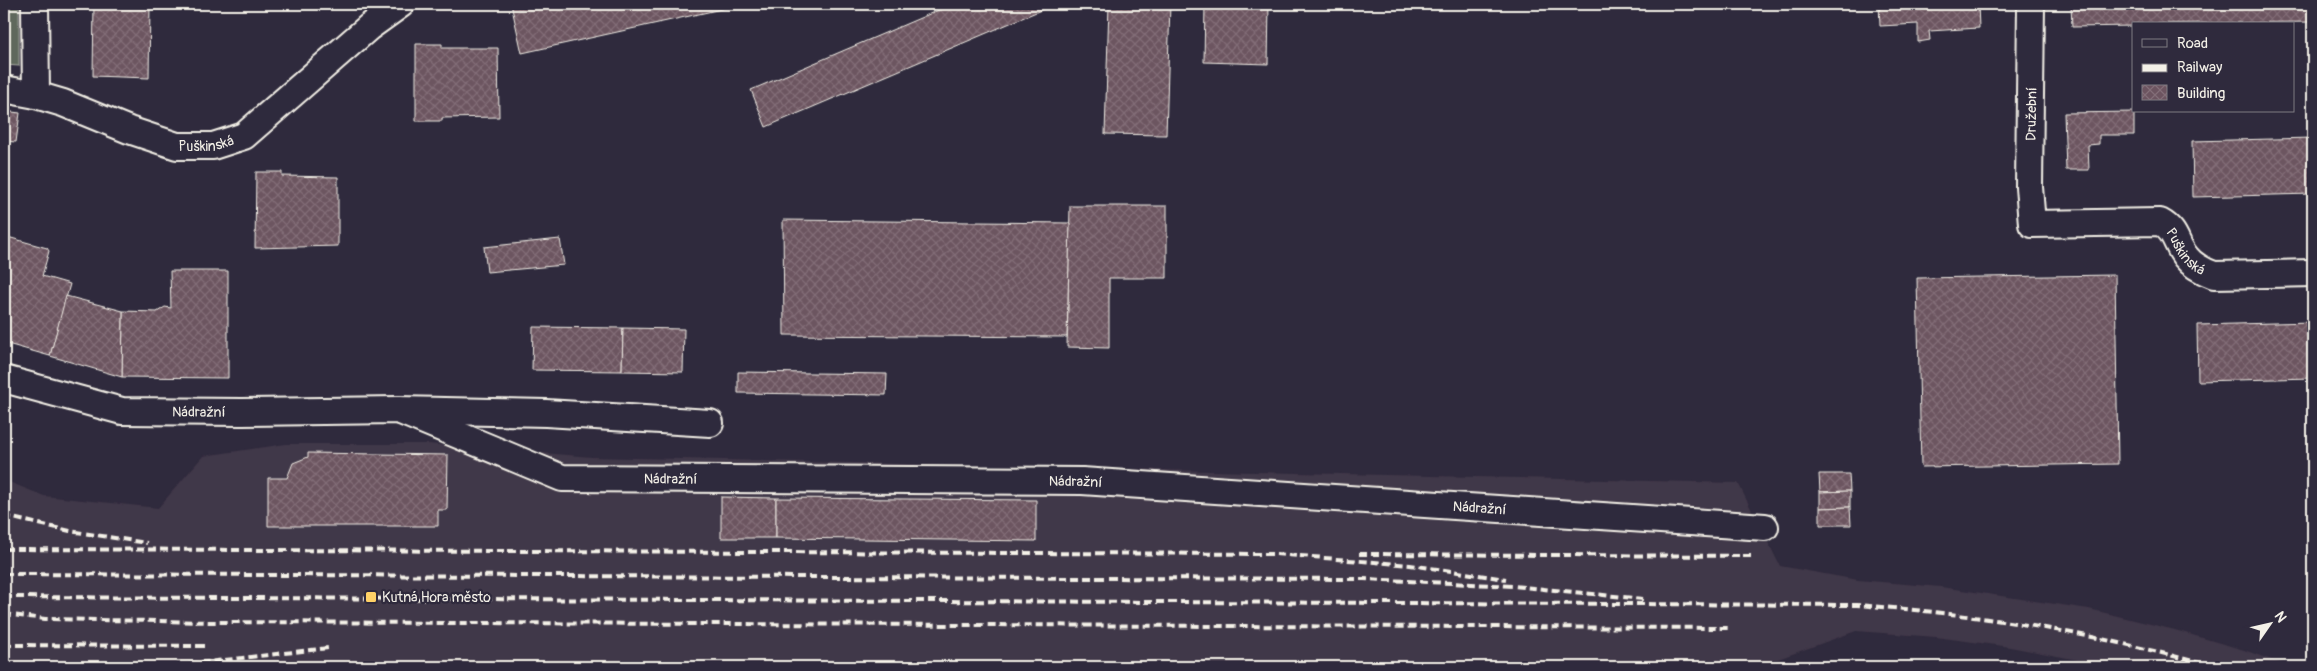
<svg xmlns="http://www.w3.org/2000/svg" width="2317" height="671" font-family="Pangolin,sans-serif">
<defs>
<pattern id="building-cross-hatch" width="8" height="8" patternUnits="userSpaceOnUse" patternTransform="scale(1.25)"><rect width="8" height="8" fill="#6c5460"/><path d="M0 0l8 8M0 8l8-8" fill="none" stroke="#826d77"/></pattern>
</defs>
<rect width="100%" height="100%" fill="#2f2a3d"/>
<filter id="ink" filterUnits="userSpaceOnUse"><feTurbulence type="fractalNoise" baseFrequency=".02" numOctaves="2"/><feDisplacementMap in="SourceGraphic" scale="10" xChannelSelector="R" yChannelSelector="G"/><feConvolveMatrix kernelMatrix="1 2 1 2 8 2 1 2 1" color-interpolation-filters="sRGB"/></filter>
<g filter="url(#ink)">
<polygon fill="#413748" points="286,444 428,444 592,457 1738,483 1780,566 1858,580 1941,587 2089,609 2175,630 2244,650 2291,667 2114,667 2010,647 1936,637 1856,631 1756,667 4,667 4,480 44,496 158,508 203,456"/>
<polygon fill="#5e685c" stroke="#a9aca2" points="4,4 19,4 19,66 4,65"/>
<g fill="url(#building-cross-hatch)" stroke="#f4f1e8">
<polygon points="94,4 150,4 149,78 93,76"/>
<polygon points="511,4 735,4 735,6 522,53"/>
<polygon points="953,4 1055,4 766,127 751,90"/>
<polygon points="1109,4 1170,4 1166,135 1105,134"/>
<polygon points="1205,4 1269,4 1268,64 1204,62"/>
<polygon points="1879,4 1978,4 1979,28 1929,31 1930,40 1918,42 1918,24 1880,26"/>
<polygon points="2071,4 2313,4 2313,22 2133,24 2133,26 2072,27"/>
<polygon points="416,44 442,44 442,48 498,48 499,117 442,118 442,121 416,121"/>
<polygon points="4,111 20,113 16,142 4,141"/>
<polygon points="2134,112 2134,135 2099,135 2099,144 2088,145 2089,170 2066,170 2064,113"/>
<polygon points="2313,138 2313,194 2193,197 2192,141"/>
<polygon points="256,172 282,172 282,176 338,177 338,246 255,248"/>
<polygon points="1070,206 1167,206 1167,278 1109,278 1109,348 1067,347"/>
<polygon points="783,220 1070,223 1067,337 784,335"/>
<polygon points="4,236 47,248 49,251 42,276 70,284 50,356 4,343"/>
<polygon points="560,239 564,265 487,272 484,247"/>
<polygon points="170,271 228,271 228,378 122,377 123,311 157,312 165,307 171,308"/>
<polygon points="2115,275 2118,464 1921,467 1917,278"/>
<polygon points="66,296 123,311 122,377 50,356"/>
<polygon points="2313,322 2313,378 2198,381 2197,325"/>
<polygon points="533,327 623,328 622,371 532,370"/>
<polygon points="623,328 684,329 683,372 622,371"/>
<polygon points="738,372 887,374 886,395 738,393"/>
<polygon points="308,453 448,455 447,510 438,510 438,526 268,526 268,478 287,478 293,463 308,457"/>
<polygon points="1819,474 1849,474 1850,491 1820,492"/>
<polygon points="1850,491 1850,507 1820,508 1820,492"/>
<polygon points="721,497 776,498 776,538 721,538"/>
<polygon points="776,498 1036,500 1036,541 776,538"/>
<polygon points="1850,507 1851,525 1820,525 1820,508"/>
</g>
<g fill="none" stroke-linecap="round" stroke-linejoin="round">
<g stroke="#f4f1e8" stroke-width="30">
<g id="street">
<polyline points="35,4 36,95"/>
<path id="s1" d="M2031,4L2029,187L2032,224L2160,222C2177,231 2175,244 2186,257C2193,266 2203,271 2214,275L2313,273"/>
<path id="s2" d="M4,89L36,95L63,103L129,130L177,146H213L244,136L369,27L401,4"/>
<path id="s3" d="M4,379L122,411L242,412L398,410L546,413L710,423"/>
<path id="s4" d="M398,410L562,478L1082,481L1765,527"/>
</g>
</g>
<use href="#street" stroke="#2f2a3d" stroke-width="26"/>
<g stroke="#f4f1e8" stroke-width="4" stroke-dasharray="8 4" stroke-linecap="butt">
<polyline points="4,516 70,531 147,543"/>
<polyline points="4,549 1276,554 1410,565 1506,579"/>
<polyline points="1359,554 1753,556"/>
<polyline points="4,574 1364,579 1514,586 1643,599"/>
<path d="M4,597L1857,605C1980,614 2095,633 2214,667"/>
<polyline points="4,614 45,619 211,622 1730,628"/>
<polyline points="4,645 207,646"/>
<polyline points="165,667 328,648"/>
</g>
</g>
</g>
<rect fill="#ffd166" stroke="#2f2a3d" stroke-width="2" x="365" y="591" width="12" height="12" rx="2.5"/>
<g text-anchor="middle" stroke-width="4.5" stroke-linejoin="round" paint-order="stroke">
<g font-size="14" fill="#f4f1e8" stroke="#2f2a3d">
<text transform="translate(2031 114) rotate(-89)" y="5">Družební</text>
<text dy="5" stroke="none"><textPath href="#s2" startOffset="212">Puškinská</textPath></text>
<text dy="5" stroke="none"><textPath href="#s1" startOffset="388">Puškinská</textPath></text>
<text dy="5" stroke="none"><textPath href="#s3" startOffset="199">Nádražní</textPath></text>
<text dy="5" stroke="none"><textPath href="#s4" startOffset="286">Nádražní</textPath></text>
<text dy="5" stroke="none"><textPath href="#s4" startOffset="691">Nádražní</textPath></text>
<text dy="5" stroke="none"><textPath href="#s4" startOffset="1096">Nádražní</textPath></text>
</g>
<g font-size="14" fill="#f4f1e8" stroke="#2f2a3d" text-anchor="start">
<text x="382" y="602">Kutná Hora město</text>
</g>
</g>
<rect width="2317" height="671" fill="none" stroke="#2f2a3d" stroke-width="20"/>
<rect x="10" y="10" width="2297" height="651" fill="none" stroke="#f4f1e8" stroke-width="2" filter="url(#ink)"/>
<rect x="2132" y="22" width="162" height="90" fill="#2f2a3d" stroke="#7e7a81"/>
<rect x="2142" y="39" width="25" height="8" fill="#2f2a3d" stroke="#7e7a81"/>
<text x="2177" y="48" font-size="15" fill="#f4f1e8">Road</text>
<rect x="2142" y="64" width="25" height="8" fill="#f4f1e8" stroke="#7e7a81"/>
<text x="2177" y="72" font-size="15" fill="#f4f1e8">Railway</text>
<rect x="2142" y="85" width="25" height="15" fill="url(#building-cross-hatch)" stroke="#7e7a81"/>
<text x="2177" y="98" font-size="15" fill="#f4f1e8">Building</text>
<g transform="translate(2270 624) rotate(56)" stroke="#2f2a3d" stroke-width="4" paint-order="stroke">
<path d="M0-4L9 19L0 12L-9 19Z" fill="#f4f1e8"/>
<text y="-8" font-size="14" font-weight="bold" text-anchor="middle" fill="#f4f1e8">N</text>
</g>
</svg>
